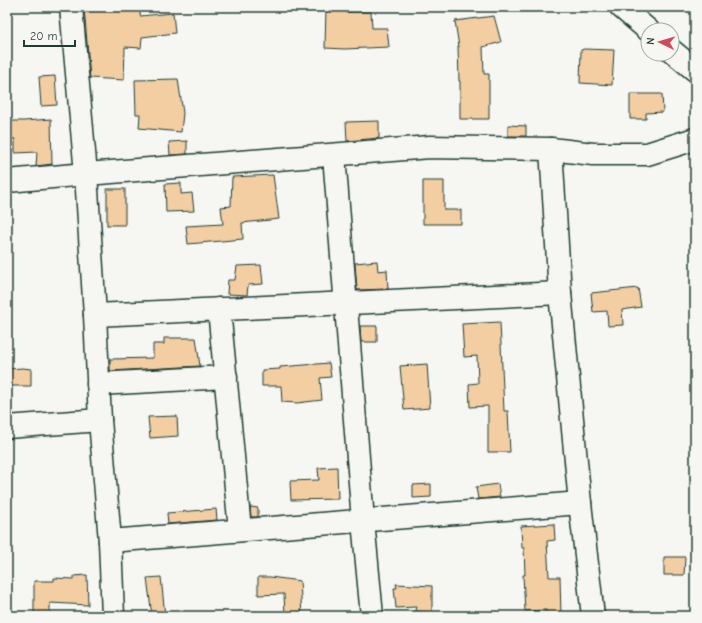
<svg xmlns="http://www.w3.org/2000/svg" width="702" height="623" font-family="'Comic Neue',sans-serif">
<rect width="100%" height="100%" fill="#f6f6f2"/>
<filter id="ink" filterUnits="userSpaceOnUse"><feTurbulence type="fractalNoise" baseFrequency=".025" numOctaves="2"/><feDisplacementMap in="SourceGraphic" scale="8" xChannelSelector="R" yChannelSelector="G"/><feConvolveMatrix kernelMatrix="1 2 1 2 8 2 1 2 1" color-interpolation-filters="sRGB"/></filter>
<g filter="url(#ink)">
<g fill="#f2cea2" stroke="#1f3d34">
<polygon points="84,7 141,7 140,16 173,13 175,33 142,37 141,48 125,47 124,80 90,78"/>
<polygon points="326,7 345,7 345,12 371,12 372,28 387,28 389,47 344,49 325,48"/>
<polygon points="494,16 501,42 483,47 484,74 489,74 489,119 460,119 460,81 459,81 458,46 459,47 455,21"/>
<polygon points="584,49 614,50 612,85 580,83 581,50"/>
<polygon points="55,76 57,105 41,106 39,77"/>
<polygon points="178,79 183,113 181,132 139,128 140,114 136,114 135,80"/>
<polygon points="630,94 662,94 663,112 646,113 646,119 630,119"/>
<polygon points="51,119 52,164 36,166 37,152 15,153 15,139 7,139 7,121 24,121"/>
<polygon points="379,121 379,138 347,141 346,122"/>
<polygon points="508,125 526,126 526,136 508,136"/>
<polygon points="187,141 187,154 170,155 169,142"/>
<polygon points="273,175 279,219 242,223 243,239 188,244 186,226 223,224 221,207 231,206 232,177"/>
<polygon points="423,181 444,181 444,210 461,210 461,224 423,224"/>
<polygon points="181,183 181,194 192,193 194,211 166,212 165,184"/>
<rect x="107" y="189" width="18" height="36"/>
<polygon points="377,261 378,271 387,270 388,289 357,290 355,263"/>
<polygon points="261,265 263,284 248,285 247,295 227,294 228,280 235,280 237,266"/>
<polygon points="638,288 641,307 622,310 623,325 608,326 607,311 593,312 591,293"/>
<polygon points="500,322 504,411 508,411 510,452 488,452 488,406 470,407 469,384 478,383 477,356 464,357 462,324"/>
<polygon points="360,326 377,326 377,342 361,342"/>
<polygon points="164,338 196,338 200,366 110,371 110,359 153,358 153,344 164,344"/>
<polygon points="329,363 331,377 320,378 322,400 297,403 282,402 281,386 262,386 262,370 280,369 280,367"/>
<polygon points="427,364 430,408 404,410 400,366"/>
<polygon points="23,368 31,369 31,386 7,386 7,369"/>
<polygon points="177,416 178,436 150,438 148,417"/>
<polygon points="337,467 338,499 291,500 290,481 319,480 318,468"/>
<polygon points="431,484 431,497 413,498 413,485"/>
<polygon points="498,484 500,497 478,499 476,487"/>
<polygon points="250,507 258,508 258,517 251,517"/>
<polygon points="216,509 217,520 168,524 167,513"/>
<polygon points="554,524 555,540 547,541 549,577 560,577 561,616 546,616 546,610 525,611 523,575 525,575 524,548 522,548 521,526"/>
<polygon points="664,557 685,557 684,575 664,575"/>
<polygon points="87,575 88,605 50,603 50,616 34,616 34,581 54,581 54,578 74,579 74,576"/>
<polygon points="161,577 165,616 152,616 147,578"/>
<polygon points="258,577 270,577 300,581 302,616 285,616 284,594 258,595"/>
<polygon points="396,584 432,586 432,613 415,611 416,607 396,608 394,588 397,588"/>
</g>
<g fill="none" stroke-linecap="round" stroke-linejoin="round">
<g stroke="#1f3d34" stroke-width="25">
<g id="minor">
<polyline points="71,7 86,174 95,315 100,420 110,541 113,616"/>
<polyline points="621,7 648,30"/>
<polyline points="672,51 695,70"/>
<polyline points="551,149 560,293 580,503 593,616"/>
<polyline points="334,155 363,521 372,616"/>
<polyline points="7,181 86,174 430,147 551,149 593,154 647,154 695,139"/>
<polyline points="219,309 240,530"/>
<polyline points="95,315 560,293"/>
<polyline points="98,384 226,377"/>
<polyline points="7,427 100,420"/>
<polyline points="110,541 580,503"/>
</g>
</g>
<polyline stroke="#1f3d34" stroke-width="2.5" stroke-dasharray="4 3" stroke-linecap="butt" points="689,616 695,615"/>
<use href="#minor" stroke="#f6f6f2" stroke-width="22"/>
</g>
</g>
<rect width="702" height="623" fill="none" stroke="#f6f6f2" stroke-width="24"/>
<rect x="12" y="12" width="678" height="599" fill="none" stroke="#1f3d34" stroke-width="1.5" filter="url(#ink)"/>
<g transform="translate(660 42) rotate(275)"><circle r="19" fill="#f6f6f2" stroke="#a0aca6"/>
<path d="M0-3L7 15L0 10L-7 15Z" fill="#d1495b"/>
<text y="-6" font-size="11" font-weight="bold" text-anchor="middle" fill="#1f3d34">N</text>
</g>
<path d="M24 40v6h51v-6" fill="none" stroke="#1f3d34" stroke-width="2"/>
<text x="30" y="40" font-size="12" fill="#1f3d34" stroke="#f6f6f2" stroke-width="3" paint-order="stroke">20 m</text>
</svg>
